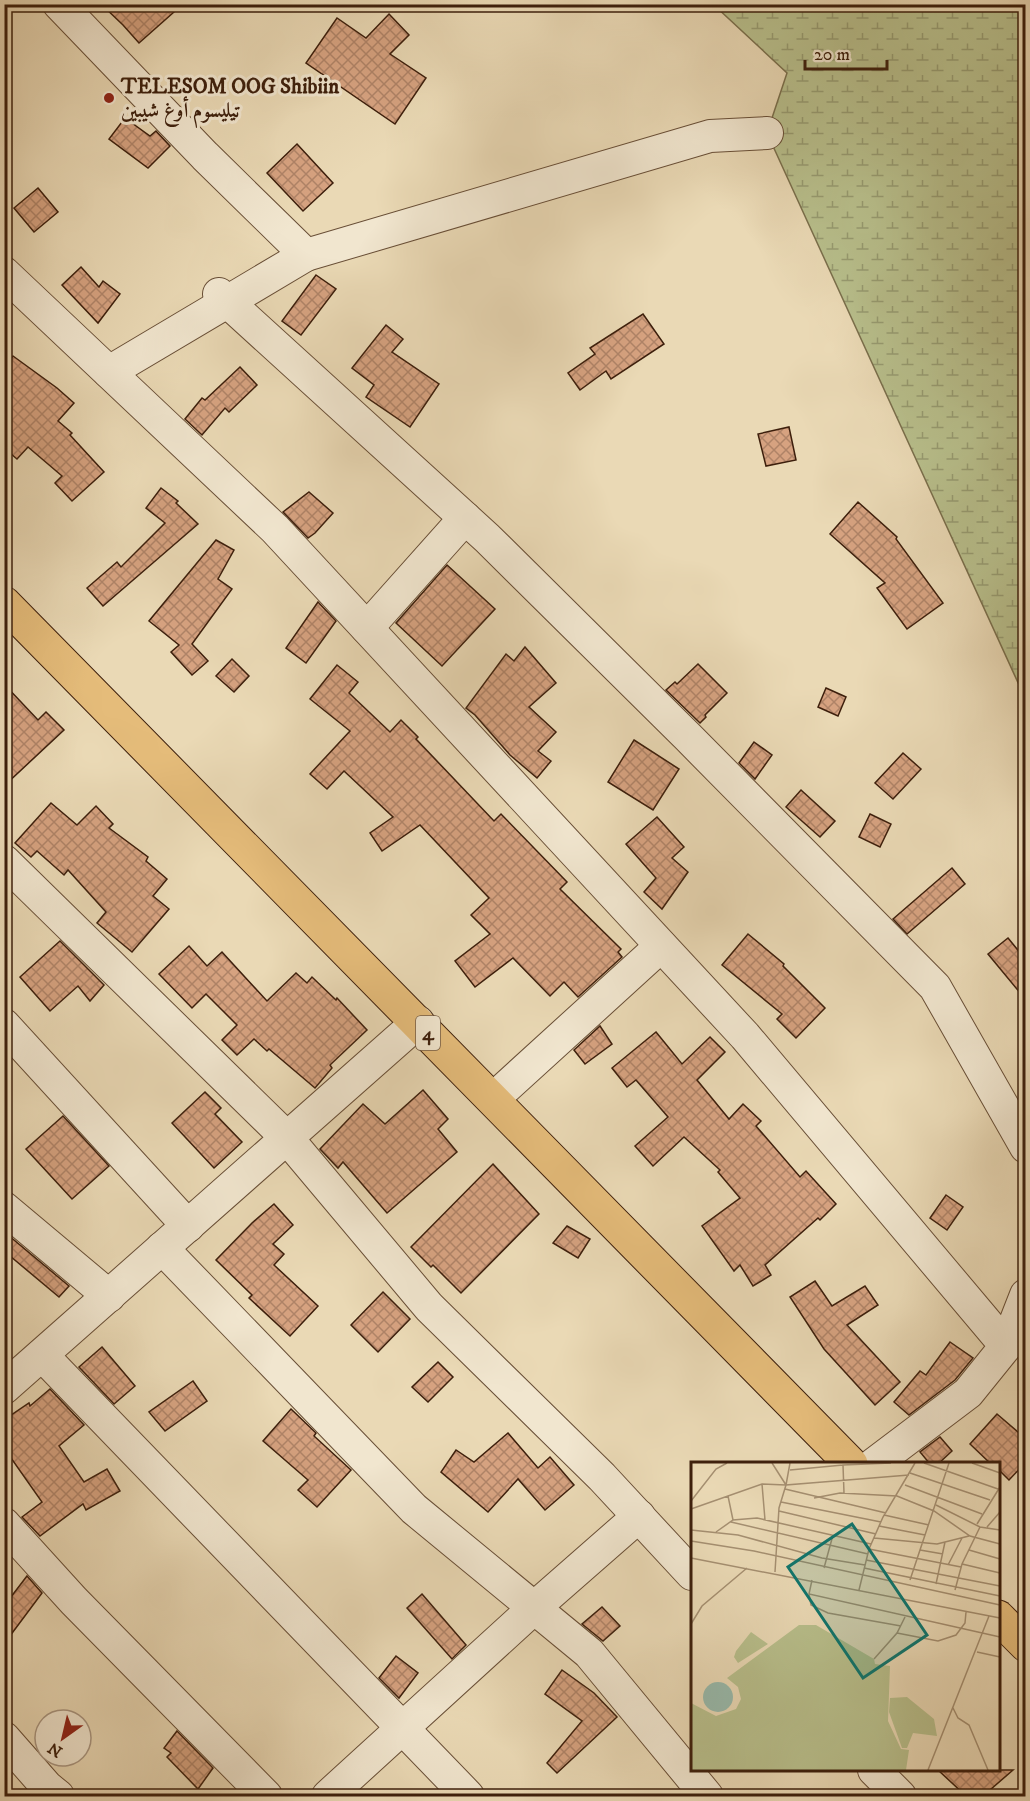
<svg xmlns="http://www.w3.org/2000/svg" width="1030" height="1801" font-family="'IM FELL DW Pica',Amiri,serif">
<defs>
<pattern id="wetland-marsh" width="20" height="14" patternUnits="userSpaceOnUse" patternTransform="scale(1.5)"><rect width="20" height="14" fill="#b8bf8c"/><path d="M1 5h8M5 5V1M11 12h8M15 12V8" fill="none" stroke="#979b71"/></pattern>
<pattern id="building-cross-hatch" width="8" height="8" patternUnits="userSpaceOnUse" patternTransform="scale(1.5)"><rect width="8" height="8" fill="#d6a280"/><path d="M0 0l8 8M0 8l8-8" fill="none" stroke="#af8367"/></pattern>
</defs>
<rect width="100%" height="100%" fill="#ead9b5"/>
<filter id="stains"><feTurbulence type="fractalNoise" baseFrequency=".00333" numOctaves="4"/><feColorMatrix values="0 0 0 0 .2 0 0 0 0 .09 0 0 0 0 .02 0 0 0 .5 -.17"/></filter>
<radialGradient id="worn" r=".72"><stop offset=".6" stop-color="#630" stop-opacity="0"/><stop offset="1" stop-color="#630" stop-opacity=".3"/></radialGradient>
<polygon fill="url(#wetland-marsh)" stroke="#7a6f4c" stroke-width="1.5" points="714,5 1025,5 1025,698 767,133 787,73"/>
<g fill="url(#building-cross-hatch)" stroke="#3d1f0c" stroke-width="1.5">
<polygon points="101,4 183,4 139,43 123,25"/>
<polygon points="389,14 409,35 390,54 426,78 395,124 306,63 337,18 366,38"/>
<polygon points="125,118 150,136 156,131 170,146 148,168 109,139"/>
<polygon points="297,144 333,183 303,211 267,173"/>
<polygon points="38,188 58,212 34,232 14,208"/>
<polygon points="81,267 99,287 103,281 120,294 98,323 62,285"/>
<polygon points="316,275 336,289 301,335 282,321"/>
<polygon points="643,314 664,344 611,379 606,371 580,390 568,373 595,354 590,348"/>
<polygon points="386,325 403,339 392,352 439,384 410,427 366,397 374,385 352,368"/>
<polygon points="13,356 57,388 74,403 58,421 72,433 70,435 104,472 72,501 55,483 62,476 28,447 17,459 4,448 4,367"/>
<polygon points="240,367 257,385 229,412 225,408 202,435 185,419 202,398 205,400"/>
<polygon points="789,427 796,460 766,466 758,434"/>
<polygon points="161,488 178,501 176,503 198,524 103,606 87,588 117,562 121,567 165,523 146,508"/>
<polygon points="309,492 333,513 315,533 308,538 283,512"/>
<polygon points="858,502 897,537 896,539 943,603 907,629 877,588 885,583 830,534"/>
<polygon points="216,540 234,550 218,579 232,589 192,644 208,661 192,675 171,652 179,645 149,621"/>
<polygon points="447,565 495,609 442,666 396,623"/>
<polygon points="318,602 336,621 306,663 286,648"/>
<polygon points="525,647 556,683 529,707 556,732 538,751 551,761 537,778 510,755 475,715 466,708 506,654 514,661"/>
<polygon points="232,659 249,676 234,692 216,676"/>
<polygon points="698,664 727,693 705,715 706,717 700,723 666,690 675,682 677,684"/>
<polygon points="337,665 358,682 349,693 390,732 401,720 418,737 416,739 494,821 501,814 567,882 560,889 621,949 618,952 622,957 578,997 564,982 550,996 513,958 475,987 455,961 490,934 471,915 489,898 420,825 382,851 370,833 393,817 344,771 327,789 310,774 350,731 310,699"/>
<polygon points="4,684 38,720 46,712 64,730 4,786"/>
<polygon points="826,688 846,697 838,716 818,707"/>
<polygon points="634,740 679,769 653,810 608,782"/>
<polygon points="754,742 772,755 755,779 739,763"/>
<polygon points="903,753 921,769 893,799 875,783"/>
<polygon points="801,790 835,821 820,837 786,807"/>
<polygon points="51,803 77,825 96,806 113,824 109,828 148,857 146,861 167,879 153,896 169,909 132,952 97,923 106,912 68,870 64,875 37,851 31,857 15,843"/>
<polygon points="870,814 891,824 880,847 859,837"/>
<polygon points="657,817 684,847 672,858 688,872 662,909 644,892 656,878 626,844"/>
<polygon points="952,868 965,884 907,934 893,919"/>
<polygon points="748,934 784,964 783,966 825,1008 796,1038 777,1019 782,1014 722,965"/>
<polygon points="1008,938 1026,960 1026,1000 988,954"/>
<polygon points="60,941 104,985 90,1001 78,986 50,1011 20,977"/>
<polygon points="189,946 207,966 222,952 267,1001 296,973 307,983 312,977 336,1000 337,998 367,1030 330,1065 332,1068 315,1088 269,1049 267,1051 254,1039 237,1055 222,1040 237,1025 206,994 192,1008 159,974"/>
<polygon points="600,1026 612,1044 585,1064 574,1050"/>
<polygon points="656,1032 682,1064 710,1037 725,1052 697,1080 729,1119 743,1104 761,1121 756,1126 800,1177 806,1171 836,1204 820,1220 818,1218 765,1265 771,1275 753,1286 740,1265 734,1271 702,1226 740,1198 718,1172 720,1170 684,1137 653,1166 635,1146 668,1117 636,1080 627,1087 612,1068"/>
<polygon points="423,1090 448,1119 438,1129 457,1152 387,1213 343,1162 338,1168 320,1149 363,1104 385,1124"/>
<polygon points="205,1092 221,1108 215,1114 242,1142 214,1168 172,1123"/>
<polygon points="63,1116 109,1166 72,1199 26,1149"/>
<polygon points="493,1164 539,1214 461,1293 433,1265 431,1267 411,1247"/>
<polygon points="946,1195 963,1207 947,1230 930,1218"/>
<polygon points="274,1204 293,1225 273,1244 284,1254 274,1265 318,1306 290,1336 249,1298 252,1295 216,1260 252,1223"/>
<polygon points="567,1226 590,1239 578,1258 553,1243"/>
<polygon points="8,1235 69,1286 59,1297 4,1251 4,1238"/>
<polygon points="815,1281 832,1306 865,1286 878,1305 847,1325 900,1382 875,1405 824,1349 790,1297"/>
<polygon points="383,1292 410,1319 378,1352 351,1325"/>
<polygon points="950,1342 973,1358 955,1380 909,1415 894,1402 920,1371 926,1375"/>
<polygon points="102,1347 135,1386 114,1404 79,1367"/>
<polygon points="438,1362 453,1377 428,1402 412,1387"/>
<polygon points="193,1381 207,1401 165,1431 149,1412"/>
<polygon points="50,1389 84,1425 59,1446 84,1482 107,1469 120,1491 86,1510 83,1504 40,1536 22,1517 42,1502 4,1448 4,1420 29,1403 30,1406"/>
<polygon points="291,1409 316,1433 314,1436 351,1470 317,1507 298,1490 308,1480 263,1441"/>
<polygon points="997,1414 1026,1439 1026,1462 1009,1480 999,1470 999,1464 991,1464 970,1444"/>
<polygon points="508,1433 538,1468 550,1457 574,1485 545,1510 518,1479 488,1512 441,1472 456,1450 474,1462"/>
<polygon points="940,1437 952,1451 938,1464 930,1464 920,1452"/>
<polygon points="27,1576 42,1593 4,1644 4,1606"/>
<polygon points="422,1594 466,1645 452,1659 407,1608"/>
<polygon points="602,1607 620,1626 603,1641 582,1624"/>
<polygon points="396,1656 418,1673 399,1698 379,1678"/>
<polygon points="562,1670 594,1693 617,1717 557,1773 547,1763 582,1721 545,1694"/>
<polygon points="177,1731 213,1768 198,1789 167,1757 171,1753 164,1748"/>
<polygon points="938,1770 1013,1770 983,1796 966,1796"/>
</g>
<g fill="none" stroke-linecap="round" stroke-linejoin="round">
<g stroke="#684e36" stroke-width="34">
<g id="street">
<polyline points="59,4 205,156 306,255"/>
<polyline points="4,273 275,529 745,1036 1006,1346 968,1393 874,1464"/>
<polyline points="219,294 487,538 688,737 935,987 1026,1147"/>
<polyline points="109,372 306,255 710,136 767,133"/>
<polyline points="367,628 465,518"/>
<polyline points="4,861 287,1138 429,1307 602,1477 692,1574"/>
<polyline points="4,1025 188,1226"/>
<polyline points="493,1099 661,946"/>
<polyline points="4,1208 109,1296"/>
<polyline points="162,1248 414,1509 589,1653 707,1796"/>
<polyline points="1006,1346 1026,1295"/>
<polyline points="42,1355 468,1796"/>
<polyline points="4,1388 418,1022"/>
<polyline points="4,1524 74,1601 266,1796"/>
<polyline points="4,1738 47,1787 58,1796"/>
<polyline points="874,1770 900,1796"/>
<polyline points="328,1796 534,1608 639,1516"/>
</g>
</g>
<g stroke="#3d1f0c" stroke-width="35">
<g id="highway">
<polyline points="4,603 851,1464"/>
<polyline points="998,1617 1026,1645"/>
</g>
</g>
<use href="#street" stroke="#f1e6cf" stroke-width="32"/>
<use href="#highway" stroke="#e5bc7a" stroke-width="33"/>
</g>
<circle fill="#8f2418" stroke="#f1e6cf" stroke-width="2" cx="109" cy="98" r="6"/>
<g text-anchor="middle" stroke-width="6" stroke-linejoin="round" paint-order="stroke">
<rect fill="#f1e6cf" stroke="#735b46" stroke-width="1.5" x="416" y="1016" width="24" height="34" rx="4.5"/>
<g font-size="20" font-weight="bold" fill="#3d1f0c">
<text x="428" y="1040">4</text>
</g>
<g font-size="21" font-weight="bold" fill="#3d1f0c" stroke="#f1e6cf" text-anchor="start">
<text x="121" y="93">TELESOM OOG Shibiin<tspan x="121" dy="24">تيليسوم أوغ شيبين</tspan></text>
</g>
</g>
<g transform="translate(691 1462)">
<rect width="309" height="309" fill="#ead9b5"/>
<path d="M108,163H125L183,197L184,202L199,204L197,259L210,287L218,288L215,308H0V241L25,254L45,247L50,237L47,225L36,216Z" fill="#b8bf8c"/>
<path d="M60,170L77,182L47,201L43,195L45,189ZM216,235L243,257L246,274L222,271L216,286H211L198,250L199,236Z" fill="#b8bf8c"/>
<path d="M12 235a15 15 0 1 1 30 0a15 15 0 1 1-30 0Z" fill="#98baac"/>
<path fill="none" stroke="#a58f71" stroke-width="1.5" d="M81,1L95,23M233,1L307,27M281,1L309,11M99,8L152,3M219,11L299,38M71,22L74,58M95,23L99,1M214,23L291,52M94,27L195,51M153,31L152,3L200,1M37,34L42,58M123,36L149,31L206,34L243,49L279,74L309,82M0,39L25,7L36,1M90,40L190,60M245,43L289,65L309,68M0,47L71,22L95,23M88,49L185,72M193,53L238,63M40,60L177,92M286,62L309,25M188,64L234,73M296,65L309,50M0,68L47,73L131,96L174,103M25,70L42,58L66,56L180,82M183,76L246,82L278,74M0,79L63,89L309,143M178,87L270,105M229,88L252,92M278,88L309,97M0,96L309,156M175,98L309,124M271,102L309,111M257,103L271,76M133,106L142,73M173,106L309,134M84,110L88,46L95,23L218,13M121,118L118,132L309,175M219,118L258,1M245,122L254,80M168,128L178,87L192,55L224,1M264,128L271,102L289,65M118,132L120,143L137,151L210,164M0,162L11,144L56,106M206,171L247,179L265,173L274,161L275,150M286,190L309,195M183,197L206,171L214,155M262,246L267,256L278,263L297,308M237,308L298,154"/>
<path fill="#0f766e" fill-opacity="0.15" stroke="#0f766e" stroke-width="3" d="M161,62L236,173L172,216L97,105Z"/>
<rect width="309" height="309" fill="none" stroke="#3d1f0c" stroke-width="3"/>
</g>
<rect width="1030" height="1801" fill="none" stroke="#ead9b5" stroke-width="24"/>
<rect x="6" y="6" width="1018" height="1789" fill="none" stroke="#3d1f0c" stroke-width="3"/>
<rect x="12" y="12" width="1006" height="1777" fill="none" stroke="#3d1f0c" stroke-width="1.5"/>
<g transform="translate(63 1738) rotate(214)"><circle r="28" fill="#f1e6cf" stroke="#a99681" stroke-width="1.5"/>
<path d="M0-4.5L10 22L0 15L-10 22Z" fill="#8f2418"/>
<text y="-9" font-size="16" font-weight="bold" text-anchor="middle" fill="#3d1f0c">N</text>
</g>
<path d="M805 60v9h82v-9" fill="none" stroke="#3d1f0c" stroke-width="3"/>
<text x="814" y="60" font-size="18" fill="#3d1f0c" stroke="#f1e6cf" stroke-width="4.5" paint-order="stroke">20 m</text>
<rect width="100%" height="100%" filter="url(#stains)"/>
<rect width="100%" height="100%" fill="url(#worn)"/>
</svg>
